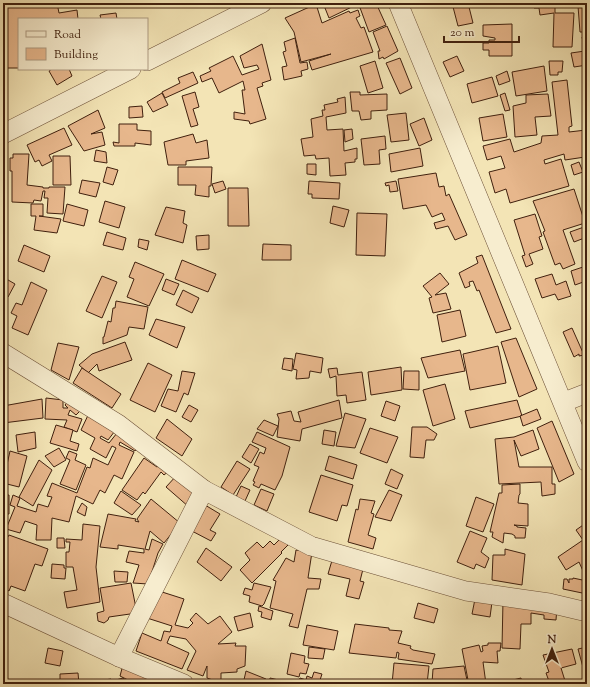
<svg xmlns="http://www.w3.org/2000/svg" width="590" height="687" font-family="'Sorts Mill Goudy',serif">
<rect width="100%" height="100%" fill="#f3e4b5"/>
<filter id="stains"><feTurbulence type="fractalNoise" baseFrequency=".005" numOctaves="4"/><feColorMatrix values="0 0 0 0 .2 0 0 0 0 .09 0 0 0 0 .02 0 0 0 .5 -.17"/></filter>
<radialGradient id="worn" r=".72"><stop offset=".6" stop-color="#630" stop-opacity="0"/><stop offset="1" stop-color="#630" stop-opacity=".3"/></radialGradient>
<g fill="#e7b78c" stroke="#40200e">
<polygon points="3,3 57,3 59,13 77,10 78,19 19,19 19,68 3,68"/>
<polygon points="74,3 114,3 114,4 75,7"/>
<polygon points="323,3 360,3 329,18"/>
<polygon points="363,3 376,3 386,25 369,32 359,5"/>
<polygon points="452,3 468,3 473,23 458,26"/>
<polygon points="533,3 586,3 563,5 562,4 555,4 555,13 574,13 572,47 553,47 554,13 540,15 539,8 534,8"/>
<polygon points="316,4 322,23 349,11 350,13 358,10 360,16 356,18 361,28 364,27 373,52 312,70 309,61 331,54 301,62 294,32 285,18"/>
<polygon points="587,4 587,32 580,32 578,6"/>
<polygon points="116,13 117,19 101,19 100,15"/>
<polygon points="512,24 512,56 489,56 489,50 483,50 483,43 489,43 489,40 495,40 495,38 483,36 483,25"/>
<polygon points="387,26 398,51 384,59 383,57 379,59 378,51 380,51 373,32"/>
<polygon points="587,36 587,65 574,67 571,53 585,51 582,37"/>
<polygon points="295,38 300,63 307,62 308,69 301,71 302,76 284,80 282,67 287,66 283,52 286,51 284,42"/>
<polygon points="262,44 271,80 262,83 263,86 257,88 266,119 250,124 249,121 234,119 234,112 245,114 242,90 245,90 243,81 219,93 212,78 202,82 200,76 211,71 209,68 233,56 242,75 259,69 257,65 244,68 240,56"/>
<polygon points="457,56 464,71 450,77 443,62"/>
<polygon points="400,58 412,88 400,94 386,63"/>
<polygon points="375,61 383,88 368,93 360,66"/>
<polygon points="549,61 563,61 562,72 558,72 558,75 550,75"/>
<polygon points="544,66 547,91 516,96 512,72"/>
<polygon points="52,69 69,69 72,76 57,85 49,71"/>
<polygon points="507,71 510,81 499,85 496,76"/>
<polygon points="193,72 198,83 165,98 162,92 180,83 178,78"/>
<polygon points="492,77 498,96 472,103 467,84"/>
<polygon points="567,80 572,126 569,127 569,132 586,130 587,128 585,157 565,160 564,154 544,160 545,164 561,159 569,186 510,203 506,189 495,193 489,172 505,168 501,156 487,160 483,146 510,139 514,152 541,143 542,136 558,135 552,82"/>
<polygon points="195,92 199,107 193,109 198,125 191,127 182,96"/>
<polygon points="350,92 360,92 360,95 387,94 387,110 371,111 371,119 361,120 359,111 352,111"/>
<polygon points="162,93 168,105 153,112 147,102"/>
<polygon points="505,93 510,110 505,111 500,95"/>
<polygon points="548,94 551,116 535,117 537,135 515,137 513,106 526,103 526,95"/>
<polygon points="345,97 346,113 326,117 327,130 343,129 344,151 357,148 357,159 355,159 355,162 345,163 346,175 330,176 329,158 316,159 315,155 304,156 301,139 313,137 311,119 323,116 322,110 325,110 324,105 338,102 337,99"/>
<polygon points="142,106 143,117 129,118 129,107"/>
<polygon points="98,110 105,128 91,134 102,132 105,145 84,151 68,126"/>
<polygon points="406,113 409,140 391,142 387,115"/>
<polygon points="503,114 507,137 483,141 479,118"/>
<polygon points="424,118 432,140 419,146 410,124"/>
<polygon points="119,124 137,124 137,130 151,131 151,145 135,143 135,146 114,146 113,142 119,143"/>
<polygon points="64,128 72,145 49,155 52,161 42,166 39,160 35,162 27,145"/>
<polygon points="352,129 353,139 345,142 344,130"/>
<polygon points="193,134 196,143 207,140 209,158 186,161 186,165 168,165 164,142"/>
<polygon points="385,136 386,149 379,150 380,164 364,165 361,139"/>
<polygon points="420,148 423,166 391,172 389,154"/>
<polygon points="96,150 106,152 107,163 94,161"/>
<polygon points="13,154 29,154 27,185 43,187 43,188 49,188 49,187 65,187 63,214 47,213 48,198 44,198 45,191 43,191 41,201 34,200 33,203 12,202 12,171 10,171 10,158 13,158"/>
<polygon points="53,156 70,156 71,185 53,185"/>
<polygon points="579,162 583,172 574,175 571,165"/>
<polygon points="307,164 316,164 316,175 307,174"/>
<polygon points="107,167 118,170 113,185 103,182"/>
<polygon points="178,167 212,167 211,186 209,186 209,197 195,195 196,185 178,185"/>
<polygon points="436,173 439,187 444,186 446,196 449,194 467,235 455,240 448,226 436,229 434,223 445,220 442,213 432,217 426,205 403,209 398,179"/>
<polygon points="82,180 100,183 96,197 79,193"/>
<polygon points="223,181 226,189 215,193 212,184"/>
<polygon points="309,181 340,183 339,199 312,198 312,194 308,194"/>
<polygon points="396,181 398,191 390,192 389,185 386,186 385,183"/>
<polygon points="228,188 248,188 249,226 228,226"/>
<polygon points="574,189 585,223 563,230 575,264 563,269 560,263 555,265 543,232 545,231 533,201"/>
<polygon points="105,201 125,207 119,228 99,222"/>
<polygon points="31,204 43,204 43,216 39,216 61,219 57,233 34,230 36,216 31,216"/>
<polygon points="67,204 88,210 84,226 63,221"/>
<polygon points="333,206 349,210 344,227 330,223"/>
<polygon points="166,207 185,211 183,223 187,225 183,243 155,235"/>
<polygon points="357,213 387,214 385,256 356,255"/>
<polygon points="535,214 542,236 539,237 543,249 529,254 533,264 526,267 522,256 525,255 514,220"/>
<polygon points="584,227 587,237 574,242 570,232"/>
<polygon points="107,232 126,238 123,250 103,245"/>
<polygon points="209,235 209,249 197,250 196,236"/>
<polygon points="139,239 149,241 147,250 138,247"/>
<polygon points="263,244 291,245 291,260 262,260"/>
<polygon points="24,245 50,256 44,272 18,261"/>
<polygon points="482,255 511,329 496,333 479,290 477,291 473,281 469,282 470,286 465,288 459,273 478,263 476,257"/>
<polygon points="182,260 216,274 208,292 175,279"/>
<polygon points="135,262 164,274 149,306 127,297 134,279 129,277"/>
<polygon points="583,267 586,281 575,285 571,271"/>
<polygon points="440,273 449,284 435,295 446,293 451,309 433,313 429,298 432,297 423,286"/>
<polygon points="552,274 556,285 566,281 571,296 558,300 555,294 542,298 535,279"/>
<polygon points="102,276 117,282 102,318 86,311"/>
<polygon points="3,277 15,284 8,297 3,295"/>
<polygon points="166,279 179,284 174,295 162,290"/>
<polygon points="31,282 47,290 28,335 12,328 17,316 11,313 16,303 22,305"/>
<polygon points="183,290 199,298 192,313 176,305"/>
<polygon points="116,301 148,307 144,329 129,327 127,335 103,344 103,337 104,337 108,321 111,322 113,308 115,308"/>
<polygon points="460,310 466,336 442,342 437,315"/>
<polygon points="156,319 185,327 177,348 149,335"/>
<polygon points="572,328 584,355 579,356 579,354 574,357 563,332"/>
<polygon points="516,338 537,389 519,397 501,342"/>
<polygon points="125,342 132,360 99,371 97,364 88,373 79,365 92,354"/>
<polygon points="58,343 79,347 69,380 51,370"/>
<polygon points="498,346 506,383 470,390 463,354"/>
<polygon points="460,350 465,371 428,378 421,358"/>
<polygon points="296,353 323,358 321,373 310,371 309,378 296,379 297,370 293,369"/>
<polygon points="284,358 293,359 292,371 282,369"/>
<polygon points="148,363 172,375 155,412 130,400"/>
<polygon points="401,367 402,390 371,395 368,372"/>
<polygon points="82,368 121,394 112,408 73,383"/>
<polygon points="337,368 338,375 362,372 366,400 347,403 346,395 337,396 336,376 330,378 328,369"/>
<polygon points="182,371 195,373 188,395 184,393 176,412 161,406 168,389 178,391"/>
<polygon points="404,371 419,371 419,390 403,389"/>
<polygon points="445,384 455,419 433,426 423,390"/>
<polygon points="46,398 63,400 63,408 68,408 65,405 70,399 83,408 76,415 70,410 68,415 82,419 77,432 64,427 67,420 45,419"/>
<polygon points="42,399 43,418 3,423 3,406"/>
<polygon points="339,400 342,418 302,429 300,441 277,437 279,419 277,414 291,411 294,421 301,422 298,412"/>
<polygon points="517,400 522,416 470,428 465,411"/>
<polygon points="386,401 400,406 395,421 381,416"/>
<polygon points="189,405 198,410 191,422 182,417"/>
<polygon points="91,409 118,427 108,440 101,436 100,438 109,443 121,428 140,444 135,451 120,442 119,445 134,452 122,479 114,475 105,493 100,490 93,504 76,496 69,522 52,518 51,540 36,540 37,525 25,521 20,533 6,529 15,507 10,505 13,495 20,498 17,506 36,512 38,504 48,507 52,497 47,496 52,483 77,493 87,467 90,468 93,458 108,465 116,448 112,446 106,458 90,449 95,438 81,430"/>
<polygon points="537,409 541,419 523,426 520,416"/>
<polygon points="345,413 366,419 355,448 336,446"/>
<polygon points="167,419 192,439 182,456 156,438"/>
<polygon points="264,420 278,426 273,436 257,429"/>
<polygon points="552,421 574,474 559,482 537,428"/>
<polygon points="56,425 73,430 70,441 79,444 77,451 50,443"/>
<polygon points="412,427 427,427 437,434 434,440 426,440 424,458 410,457"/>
<polygon points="370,428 398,437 387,463 360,453"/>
<polygon points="324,430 336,432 334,446 322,444"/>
<polygon points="533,430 539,449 521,456 514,440 519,467 552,467 552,484 555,484 555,494 542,496 541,482 499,484 495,439 514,437"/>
<polygon points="35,432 36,448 18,452 16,435"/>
<polygon points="257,432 290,447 282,476 275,490 261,484 259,488 253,485 255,482 253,481 259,467 254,465 260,452 264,454 266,448 252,442"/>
<polygon points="250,444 259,449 251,463 242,457"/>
<polygon points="59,448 66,460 54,467 45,456"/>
<polygon points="10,451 27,456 19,487 3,483"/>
<polygon points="69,451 77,454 75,460 86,465 76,490 60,484 70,460 66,458"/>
<polygon points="329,456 357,465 353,479 325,470"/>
<polygon points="144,458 157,467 164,462 170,470 164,475 161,472 145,494 143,492 137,500 122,490"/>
<polygon points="39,460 52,470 33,506 19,497"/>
<polygon points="237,461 250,469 233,495 221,487"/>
<polygon points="391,469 403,475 397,489 385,484"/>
<polygon points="177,475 198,496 189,507 166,487"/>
<polygon points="321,475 353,485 347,506 342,505 337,521 309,512"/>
<polygon points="520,484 520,494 519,495 518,503 528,504 528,526 514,525 517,526 517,527 526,528 525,538 515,538 515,536 512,534 504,533 503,543 492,537 493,532 490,532 499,493 502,493 502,485"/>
<polygon points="241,486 250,490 245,501 236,497"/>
<polygon points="261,489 274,494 267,511 254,505"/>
<polygon points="389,490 402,495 391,521 375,517"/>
<polygon points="121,491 141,505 132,515 114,503"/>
<polygon points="3,495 9,495 9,514 5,514 6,525 4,529 3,529"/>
<polygon points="476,497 494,504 483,532 466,526"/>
<polygon points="151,499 180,523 164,543 150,531 145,549 149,550 152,539 163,544 158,553 148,584 133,583 139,565 126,562 129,551 144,553 144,549 118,545 118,549 100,547 108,514 136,519 135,521 139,522 137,519"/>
<polygon points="360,499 375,501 371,513 374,514 368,535 376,538 373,549 348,542 356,509 358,510"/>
<polygon points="82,503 87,507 85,516 77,512"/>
<polygon points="205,505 220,514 210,530 216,533 211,541 190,530"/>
<polygon points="586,523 587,570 583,571 579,562 566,570 558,557 583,540 576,530"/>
<polygon points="83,524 100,526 96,567 100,602 67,608 64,592 77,590 73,567 66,567 66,552 69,552 70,542 66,542 66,539 82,540"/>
<polygon points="470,531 487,538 481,552 489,558 485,568 476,564 474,569 457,562"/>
<polygon points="9,535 48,549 42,566 35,564 25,591 11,586 9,591 3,587 3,539 6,540"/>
<polygon points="57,538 64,538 65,548 57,548"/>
<polygon points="281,538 289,544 281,552 282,553 252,583 240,570 250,560 245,553 257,542 263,548 270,541 274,545"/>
<polygon points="206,548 232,567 221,581 197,562"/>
<polygon points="505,549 525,554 522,585 492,580 493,555 505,555"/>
<polygon points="296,550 312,552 308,578 321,579 319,589 307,589 298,628 289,626 293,614 270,608 276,581 273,580 286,558 294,562"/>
<polygon points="333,557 364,565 360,581 364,582 359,599 346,596 350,579 328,574"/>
<polygon points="52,564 64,565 64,568 66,568 65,579 51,578"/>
<polygon points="114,571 128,572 127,582 115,582"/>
<polygon points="573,578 587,581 587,594 563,589 564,579 567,579 569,583 569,579 573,579"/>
<polygon points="131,583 137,613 109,617 108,620 104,623 98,621 97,613 104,611 100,588"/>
<polygon points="254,583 271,587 264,604 262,606 249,602 250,596 243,594 245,588 252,590"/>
<polygon points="159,591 184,599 175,625 188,628 193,623 190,620 196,613 208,624 220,616 232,632 218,644 236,643 235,646 246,646 245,666 237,669 237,672 221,673 221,683 207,678 207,666 203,676 187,670 196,651 186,639 170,636 167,643 189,653 182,669 136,651 142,633 161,641 164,631 170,632 172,626 147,618"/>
<polygon points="475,599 492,602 490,617 472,614"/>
<polygon points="503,600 557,606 556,620 544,619 544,615 531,613 531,624 521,624 520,649 502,648"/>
<polygon points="418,603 438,609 434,623 414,618"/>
<polygon points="259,606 273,611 271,620 261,617 262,612 258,611"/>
<polygon points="250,613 253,627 238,631 234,617"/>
<polygon points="355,624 389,628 389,630 402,631 398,643 411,646 410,648 413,650 435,654 432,664 398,659 399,653 397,652 396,658 349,653"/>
<polygon points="307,625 338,631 334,650 303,645"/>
<polygon points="488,643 501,643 500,651 497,651 498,663 483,662 486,684 472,684 471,680 468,680 462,649 479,645 481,652 483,651 482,646 488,645"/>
<polygon points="309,647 325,649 323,659 308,658"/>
<polygon points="587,647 587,682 578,649"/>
<polygon points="48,648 63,651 60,666 45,663"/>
<polygon points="572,649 576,664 561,668 566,684 550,684 546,673 549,672 543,655"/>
<polygon points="291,653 305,656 304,663 309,664 306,674 300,673 299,677 287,674"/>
<polygon points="124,661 175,684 136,684 120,676"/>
<polygon points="394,663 429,666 427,684 392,684"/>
<polygon points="464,666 467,680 432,683 433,669"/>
<polygon points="246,671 266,679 266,684 243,684"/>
<polygon points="314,672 322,674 320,680 334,684 298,683 300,678 306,680 307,676 312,678"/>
<polygon points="78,673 79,684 60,684 60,674"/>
<polygon points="123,678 128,684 117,684 116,680"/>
<polygon points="270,678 287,682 287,684 269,684"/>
<polygon points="521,678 522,684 504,684 505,682"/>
<polygon points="111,679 112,684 99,684 98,681"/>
</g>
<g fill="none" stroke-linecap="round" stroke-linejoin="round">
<g stroke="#6d5138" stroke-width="20">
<g id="minor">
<polyline points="398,3 587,462"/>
<polyline points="147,61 262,3"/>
<polyline points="3,134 131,69"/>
<polyline points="3,353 118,424 204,490 311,546 466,591 549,603 587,612"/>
<polyline points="564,402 587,393"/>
<polyline points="3,603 119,657 184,684"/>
<polyline points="119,657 204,490"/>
</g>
</g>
<use href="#minor" stroke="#f7edcf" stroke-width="19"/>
</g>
<rect width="590" height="687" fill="none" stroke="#f3e4b5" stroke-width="16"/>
<rect x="4" y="4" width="582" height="679" fill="none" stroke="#40200e" stroke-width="2"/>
<rect x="8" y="8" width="574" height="671" fill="none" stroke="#40200e"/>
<rect x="18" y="18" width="130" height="52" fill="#f7edcf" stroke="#ae9b82"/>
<rect x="26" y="31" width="20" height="6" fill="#f7edcf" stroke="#ae9b82"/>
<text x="54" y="38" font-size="12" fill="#40200e">Road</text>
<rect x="26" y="48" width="20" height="12" fill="#e7b78c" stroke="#ae9b82"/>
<text x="54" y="58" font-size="12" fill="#40200e">Building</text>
<g transform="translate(552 649)" stroke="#f7edcf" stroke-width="3" paint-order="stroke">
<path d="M0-3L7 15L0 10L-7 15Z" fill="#40200e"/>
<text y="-6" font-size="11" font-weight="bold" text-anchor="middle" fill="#40200e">N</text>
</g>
<path d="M444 36v6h75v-6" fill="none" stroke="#40200e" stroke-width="2"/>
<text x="450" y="36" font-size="12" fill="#40200e" stroke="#f7edcf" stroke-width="3" paint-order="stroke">20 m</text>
<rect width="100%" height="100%" filter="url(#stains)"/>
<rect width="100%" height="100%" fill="url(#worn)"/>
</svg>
